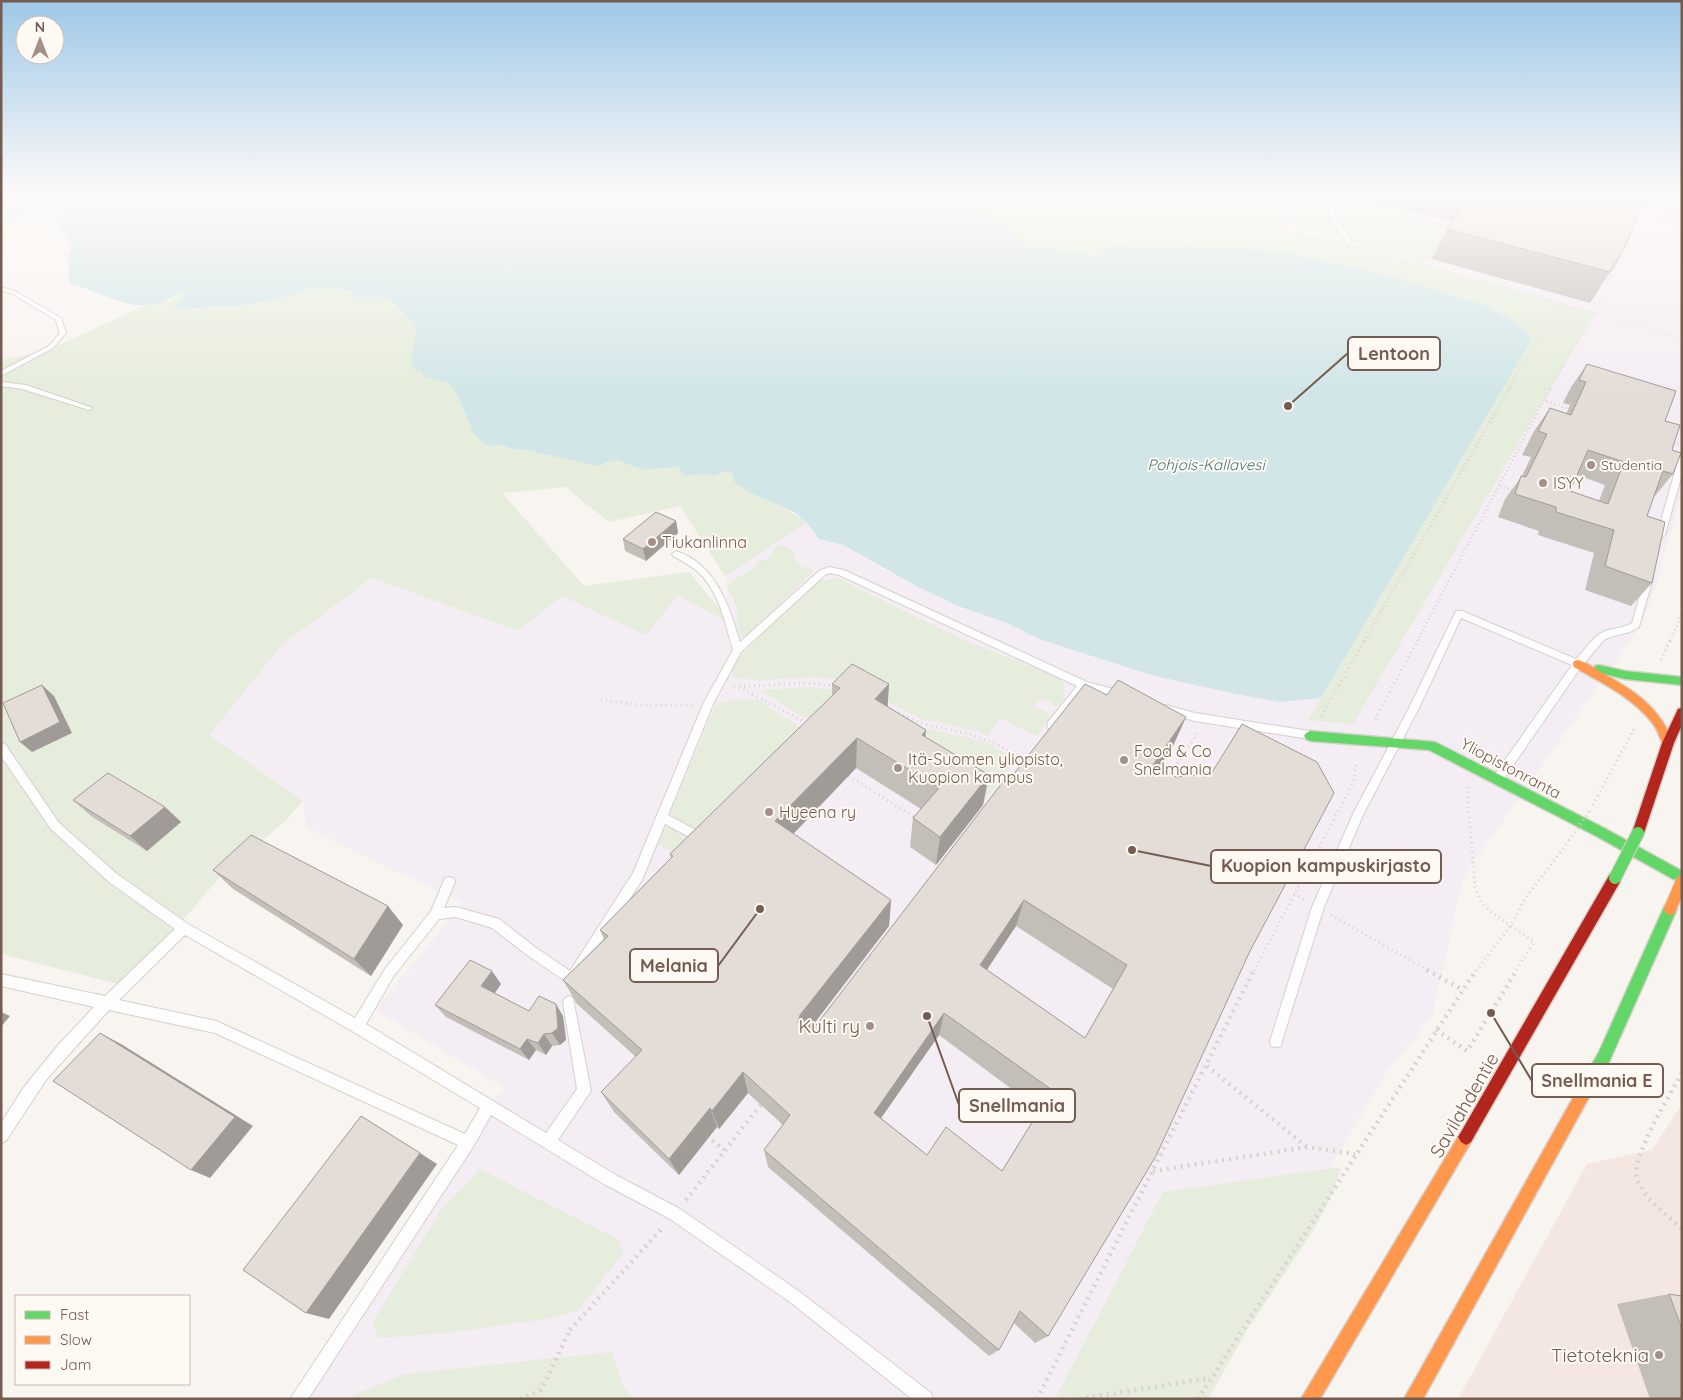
<svg xmlns="http://www.w3.org/2000/svg" width="1683" height="1400" font-family="Quicksand,sans-serif">
<rect width="100%" height="100%" fill="#f8f4f0"/>
<polygon fill="#f4e7e2" points="1682,1104 1682,1399 1458,1399 1587,1164 1652,1150"/>
<polygon fill="#f5edf4" points="1329,193 1682,193 1682,492 1653,595 1640,627 1471,866 1462,883 1432,1017 1387,1072 1286,1241 1184,1399 298,1399 489,1105 505,1088 375,1010 463,903 306,828 303,801 209,735 283,644 372,578 518,631 562,593 678,595 722,619 727,618 727,587 725,576 807,523 819,539 843,545 881,568 958,606 1151,675 1281,702 1484,305 1492,281 1297,226"/>
<g fill="#e6eddc">
<polygon points="975,193 1074,193 1177,208 1204,193 1339,193 1456,225 1427,262 1297,226 1288,219 1283,230 1353,244 1595,313 1353,724 1308,720 1529,342 1528,334 1509,318 1484,305 1391,276 1098,256 1027,244 988,216"/>
<polygon points="1659,194 1682,198 1682,216 1660,207"/>
<path d="M321,288L340,289L351,292L354,298L376,295L388,298L417,326L425,377L448,382L457,394L474,434L487,446L501,445L512,449L526,450L606,464L617,460L643,470L678,467L685,476L702,474L714,476L724,472L733,473L736,483C759,498 786,506 807,523L725,576L680,506L609,522L565,487L502,493L584,586L689,572L727,618L722,619L678,595L646,635L562,596L518,631L372,578L283,644L209,735L303,801L284,822L220,877L126,986L1,954V360L44,352L144,306L171,300L183,292L185,295L177,303L192,309L243,306L293,295L301,291Z"/>
<path d="M782,545L796,553L794,557C797,568 806,567 815,570L748,636L744,637L739,635L737,607L727,587L732,581L756,567L757,562L767,559L773,554V548Z"/>
<path d="M838,578L959,638L1062,679C1066,689 1066,696 1060,705L1056,706L1043,698L1033,706L1049,713V719L1037,736L1000,718L988,736L978,731L921,719L848,681C811,673 773,683 736,678C733,675 731,673 733,668C739,654 801,594 815,584C822,579 830,579 838,578Z"/>
<polygon points="814,687 845,692 818,726 759,690"/>
<polygon points="745,699 758,700 818,739 697,833 672,815 671,812 716,704 732,700"/>
<path d="M915,726C945,734 994,737 1014,762L978,809Z"/>
<polygon points="668,827 687,835 691,839 676,854 658,845 664,829"/>
<polygon points="1341,1167 1332,1195 1316,1226 1248,1329 1208,1399 1055,1399 1163,1192"/>
<polygon points="480,1169 619,1240 623,1254 577,1311 552,1318 447,1333 377,1338 373,1322 440,1211"/>
<polygon points="612,1352 624,1388 635,1399 344,1399 405,1374"/>
</g>
<path fill="#d2e6e8" d="M27,193H975L988,216L1027,244L1098,256L1109,244L1274,250L1391,276L1484,305L1509,318L1528,334L1530,342L1321,698L1281,702L1231,693L1151,675L1039,639L1007,623L958,606L918,587L843,545L819,539L807,523L794,512L753,494L735,483L732,473L724,472L714,476L702,474L685,476L678,467L643,470L617,460L597,466L526,450L512,449L502,445L487,446L474,434L457,394L448,382L424,377L422,371H415L411,361L417,326C389,301 395,293 354,298L351,291C333,287 310,286 293,295L242,306L174,309L177,303L185,295L183,292C134,321 117,295 69,284C68,275 70,266 67,257L72,247L57,223L64,216L60,209H40L21,212L18,218L1,221V199Z"/>
<g fill="none" stroke-linecap="round" stroke-linejoin="round">
<g stroke="#d5d0cb" stroke-width="2">
<g id="lane">
<polygon points="1340,193 1346,193 1332,206 1339,223 1352,242 1349,244 1347,243 1333,223 1326,206"/>
<polygon points="1294,206 1299,207 1283,226 1279,226 1279,224"/>
<polygon points="1662,214 1682,219 1682,223 1660,217 1659,216"/>
<polygon points="1678,229 1682,229 1682,233 1676,232 1675,231"/>
<polygon points="1,287 15,291 61,318 66,333 53,348 1,376 1,371 49,346 60,333 56,320 11,293 1,291"/>
<polygon points="1,382 26,385 93,408 89,410 22,389 1,386"/>
<polygon points="1679,457 1682,457 1682,474 1665,535 1661,538 1657,535"/>
<path d="M676,551C716,564 729,606 740,642L819,571L829,567L844,570L1087,682L1125,692L1126,695L1125,698L1121,699L1086,689L1056,728H1048L1047,725L1048,722L1077,686L839,575L830,573L825,575L741,652L714,702L668,815L707,836L709,839L707,842L703,844L699,842L665,824L642,880L576,983L572,985L568,983L527,955L492,928L456,917L439,919L393,977L366,1024L546,1133L577,1089L563,1002L565,998L569,996L573,998L591,1091L558,1140L614,1174L680,1209L800,1292L931,1393L933,1399H912L790,1302L670,1219L604,1184L491,1115L473,1147L308,1399H290L458,1145L215,1033L109,1010L46,1080L6,1141L1,1143V1123L24,1087L59,1044L94,1007L1,986V974L105,996L175,929L109,882L51,829L1,756V743L5,744L59,823L117,874L188,924L355,1018L385,969L431,911L445,878L449,877L453,878L455,882L444,908L456,907L499,919L535,947L570,971L633,873L704,702L733,650C725,622 719,590 696,570C689,565 681,560 673,556L672,554ZM185,935L352,1031L480,1108L465,1134L216,1021L119,1000Z"/>
<path d="M1649,575L1653,578L1639,627L1630,632L1610,637L1604,640L1581,667L1501,783L1497,784L1493,783L1492,780L1493,777L1572,665L1461,618L1418,710L1363,815L1324,907L1282,1041L1281,1046L1276,1047L1271,1046L1270,1041L1312,907L1353,814L1408,710L1456,611H1462L1576,659C1585,650 1593,636 1605,631C1614,628 1623,628 1632,623L1645,578Z"/>
<polygon points="1166,705 1195,713 1309,731 1313,732 1314,735 1313,738 1309,739 1195,721 1162,712 1161,709 1162,706"/>
</g>
</g>
<g stroke="#d8d1cb" stroke-width="3">
<g id="fast">
<polygon points="1599,665 1625,671 1682,677 1682,685 1625,679 1595,672 1594,669 1595,666"/>
<polygon points="1310,731 1435,742 1604,828 1682,871 1682,884 1596,836 1429,750 1310,741 1306,739 1304,736 1306,733"/>
<polygon points="1670,903 1675,905 1677,909 1609,1062 1588,1099 1583,1102 1578,1099 1575,1094 1578,1089 1599,1052 1665,905"/>
</g>
</g>
<g stroke="#d8d1cb" stroke-width="3">
<g id="slow">
<path d="M1578,660C1588,663 1597,670 1606,675C1638,693 1659,708 1674,743L1672,746H1664C1660,739 1658,731 1654,725C1634,698 1602,683 1574,667L1573,664L1574,661Z"/>
<polygon points="1583,1086 1588,1089 1591,1094 1588,1099 1423,1399 1404,1399 1578,1089"/>
<polygon points="1466,1129 1471,1132 1474,1137 1471,1142 1320,1399 1301,1399 1461,1132"/>
</g>
</g>
<g stroke="#d8d1cb" stroke-width="3">
<g id="jam">
<polygon points="1682,708 1682,725 1674,743 1644,833 1642,837 1638,838 1634,837 1632,833 1662,743 1678,709"/>
<polygon points="1615,872 1620,874 1621,878 1620,882 1471,1142 1466,1145 1461,1142 1458,1137 1461,1132 1610,874"/>
</g>
</g>
<g stroke="#d8d2ce" stroke-width="2" stroke-dasharray="0.5 2.5" stroke-linecap="butt">
<polyline points="1002,193 1004,200 1042,215 1085,226 1254,230 1269,227"/>
<polyline points="1352,201 1452,228"/>
<polyline points="1307,215 1316,205"/>
<polyline points="1295,228 1330,237"/>
<polyline points="1631,230 1648,193"/>
<polyline points="1629,232 1682,246"/>
<polyline points="1360,245 1682,339"/>
<polyline points="1422,263 1444,236"/>
<polyline points="1509,388 1558,303"/>
<polyline points="1550,388 1595,313 1622,250"/>
</g>
<g stroke="#d8d2ce" stroke-width="2.5" stroke-dasharray="1 3" stroke-linecap="butt">
<polyline points="1543,400 1572,410"/>
<polyline points="1670,441 1682,445"/>
<polyline points="1500,486 1515,491"/>
<polyline points="1364,641 1510,387"/>
<polyline points="1417,641 1551,387"/>
<polyline points="1670,641 1682,613"/>
</g>
<g stroke="#d8d2ce" stroke-width="3" stroke-dasharray="1 4" stroke-linecap="butt">
<polyline points="1661,660 1670,640"/>
<polyline points="734,687 803,683 835,686"/>
<polyline points="739,687 808,724"/>
<polyline points="601,700 642,705 693,705"/>
<polyline points="894,711 923,724 970,734 1000,746 1025,761"/>
<polyline points="1321,716 1365,640"/>
<polyline points="1375,719 1418,640"/>
<polyline points="849,776 917,819"/>
<polyline points="1169,776 1199,731"/>
<polyline points="1467,787 1475,887 1481,902 1490,911 1534,942 1516,971"/>
<polyline points="1593,805 1634,729"/>
<polyline points="1294,894 1304,900"/>
<polyline points="1331,915 1429,971"/>
<polyline points="1254,971 1354,781 1356,761"/>
<polyline points="1476,971 1511,925 1526,897 1560,853"/>
</g>
<g stroke="#d8d2ce" stroke-width="4.5" stroke-dasharray="2 5" stroke-linecap="butt">
<polyline points="1427,970 1463,990"/>
<polyline points="1436,1030 1467,1051 1517,970"/>
<polyline points="1207,1066 1307,1147"/>
<path d="M1682,1073C1671,1093 1631,1157 1637,1178C1643,1199 1667,1214 1682,1229"/>
<polyline points="707,1136 724,1150"/>
<polyline points="1153,1171 1308,1147 1355,1154"/>
<polyline points="686,1200 762,1103"/>
<polyline points="570,1330 664,1226"/>
<polyline points="520,1399 541,1390 569,1332"/>
<polyline points="1037,1399 1254,970"/>
<polyline points="1079,1399 1209,1378"/>
<polyline points="1198,1399 1476,970"/>
</g>
<use href="#lane" fill="#fefdfd" fill-rule="evenodd"/>
<use href="#fast" fill="#63d668" fill-rule="evenodd"/>
<use href="#slow" fill="#ff974d" fill-rule="evenodd"/>
<use href="#jam" fill="#b3261e" fill-rule="evenodd"/>
<g stroke="#d9d1cc" stroke-width="14" stroke-linecap="butt">
<polyline id="fast-bridge" points="1615,878 1638,833"/>
</g>
<g stroke="#d9d1cc" stroke-width="14" stroke-linecap="butt">
<polyline id="slow-bridge" points="1670,909 1682,881"/>
</g>
<polyline stroke="#d8d2ce" stroke-width="3" stroke-dasharray="1 4" stroke-linecap="butt" points="1560,853 1592,808"/>
<use href="#fast-bridge" stroke="#63d668" stroke-width="12"/>
<use href="#slow-bridge" stroke="#ff974d" stroke-width="12"/>
</g>
<g fill="#c4beb9" fill-rule="evenodd">
<polygon points="1352,193 1647,193 1610,272 1590,303 1432,259 1447,229 1453,222 1351,195"/>
<path d="M1587,364L1665,421L1672,450L1673,474L1654,497L1647,516L1652,583L1631,606L1585,590L1594,553L1538,535L1539,531L1498,517L1505,499L1522,476L1531,457L1522,455L1534,431L1550,408L1566,414L1570,405L1563,403L1571,387ZM1577,475L1605,485L1599,501L1570,491Z"/>
<polygon points="676,521 678,533 646,561 625,551 623,539"/>
<path d="M832,684H889L887,707L926,738L989,775L983,805L936,865L910,847L913,818L921,809L856,768L793,834L891,900L889,926L809,1030L814,1028L1005,785L1107,695L1186,717L1172,748L1158,767L1250,951L1048,1336L1035,1343L1014,1323L999,1350L989,1356L768,1167L764,1150L783,1125L748,1093L719,1129L717,1127L679,1175L614,1112L601,1092L636,1057L577,1004L563,980L604,939L600,930L671,858L670,854L832,696ZM1016,926L1113,989L1085,1038L987,970ZM939,1035L1040,1110L1002,1171L927,1155L881,1118Z"/>
<polygon points="73,800 165,807 181,822 147,851 91,816"/>
<polygon points="213,870 403,925 371,976 233,889"/>
<polygon points="501,984 495,993 529,1011 563,1016 566,1040 560,1045 552,1046 546,1055 536,1050 529,1060 446,1017 435,1005"/>
<polygon points="1669,1294 1682,1296 1682,1399 1650,1399 1617,1304"/>
</g>
<g fill="#a09b96">
<polygon points="676,521 678,533 646,561 643,549"/>
<polygon points="889,684 887,716 875,699"/>
<polygon points="42,685 54,696 72,733 32,752 20,742"/>
<polygon points="1186,717 1172,748 1140,794 1153,765"/>
<polygon points="926,730 923,761 922,735"/>
<polygon points="857,738 856,768 778,850 775,821"/>
<polygon points="989,775 983,805 936,865 940,837"/>
<polygon points="165,807 181,822 147,851 130,836"/>
<polygon points="891,900 889,926 803,1038 798,1022 800,1015"/>
<polygon points="1024,900 1016,926 973,990 980,965"/>
<polygon points="388,906 403,925 371,976 354,959"/>
<polygon points="492,971 501,984 491,998 481,986"/>
<polygon points="556,1004 563,1016 566,1040 560,1045 552,1033"/>
<polygon points="1,1012 10,1016 1,1027"/>
<polygon points="944,1013 939,1035 872,1131 874,1113"/>
<polygon points="100,1033 121,1044 253,1126 210,1178 191,1170"/>
<polygon points="544,1034 552,1046 546,1055 538,1043"/>
<polygon points="527,1039 536,1050 529,1060 520,1049"/>
<polygon points="743,1072 748,1093 719,1129 712,1111"/>
<polygon points="710,1108 717,1127 679,1175 669,1159"/>
<polygon points="420,1153 437,1164 329,1319 306,1313"/>
</g>
<g fill="#e4ddd7" stroke="#a09b96" fill-rule="evenodd">
<polygon points="1472,193 1647,193 1624,249 1610,272 1447,229 1474,194"/>
<path d="M1587,364L1676,391L1665,421L1680,425L1672,450L1681,453L1673,474L1663,471L1647,516L1665,522L1652,583L1605,566L1614,530L1556,512V507L1515,494L1521,476L1526,477L1547,434L1538,431L1550,408L1571,415L1586,382L1579,380ZM1588,450L1624,462L1608,504L1570,491Z"/>
<polygon points="656,512 676,521 643,549 623,539"/>
<path d="M852,664L889,684L875,699L926,730L922,735L989,775L940,837L913,818L939,788L857,738L775,821L891,900L800,1015L798,1022L800,1027L806,1031L814,1028L1002,783L1005,785L1085,684L1107,695L1118,680L1186,717L1153,765L1176,777L1211,774L1242,724L1317,762L1334,793L1250,951L1156,1156L1048,1336L1020,1311L999,1350L764,1150L790,1115L743,1072L712,1111L710,1108L669,1159L601,1092L642,1050L563,980L608,936L600,930L673,856L670,854L840,688L832,684ZM1024,900L1127,965L1085,1038L980,965ZM944,1013L1052,1090L1002,1171L946,1127L927,1155L874,1113Z"/>
<polygon points="42,685 60,722 20,742 3,703"/>
<polygon points="108,773 165,807 130,836 73,800"/>
<polygon points="251,835 388,906 354,959 213,870"/>
<polygon points="470,960 492,971 481,986 529,1011 539,996 556,1004 558,1028 552,1033 544,1034 538,1043 527,1039 520,1049 435,1005"/>
<polygon points="100,1033 235,1117 191,1170 53,1081"/>
<polygon points="361,1116 420,1153 306,1313 243,1270"/>
<polygon points="1669,1294 1682,1296 1682,1329"/>
</g>
<linearGradient id="sky" x2="0" y2="1"><stop stop-color="#9fc8e8"/><stop offset="0.5" stop-color="#fcfaf8"/><stop offset="1" stop-color="#fcfaf8" stop-opacity="0"/></linearGradient>
<rect width="1683" height="389" fill="url(#sky)"/>
<g fill="#a39188" stroke="#fef9f3" stroke-width="2">
<circle cx="1591" cy="465" r="5"/>
<circle cx="1543" cy="483" r="5"/>
<circle cx="652" cy="542" r="5"/>
<circle cx="1124" cy="760" r="5"/>
<circle cx="898" cy="768" r="5"/>
<circle cx="769" cy="812" r="5"/>
<circle cx="870" cy="1026" r="5"/>
<circle cx="1659" cy="1355" r="5"/>
</g>
<g text-anchor="middle" stroke-width="4" stroke-linejoin="round" paint-order="stroke">
<g font-size="14" fill="#755c50" stroke="#fef9f3" text-anchor="start">
<text x="1601" y="470">Studentia</text>
</g>
<g font-size="15" font-style="italic" fill="#48777f" stroke="#fef9f3">
<text x="1206" y="470">Pohjois-Kallavesi</text>
</g>
<g font-size="16" fill="#755c50" stroke="#fef9f3" text-anchor="start">
<text x="1553" y="489">ISYY</text>
<text x="662" y="548">Tiukanlinna</text>
<text x="1134" y="757">Food &amp; Co<tspan x="1134" dy="18">Snelmania</tspan></text>
<text x="908" y="765">Itä-Suomen yliopisto,<tspan x="908" dy="18">Kuopion kampus</tspan></text>
<text x="779" y="818">Hyeena ry</text>
</g>
<g font-size="16" fill="#755c50" stroke="#fef9f3">
<text transform="translate(1511 768) rotate(28)" y="6">Yliopistonranta</text>
</g>
<g font-size="19" fill="#755c50" stroke="#fef9f3" text-anchor="end">
<text x="860" y="1033">Kulti ry</text>
<text x="1649" y="1362">Tietoteknia</text>
</g>
<g font-size="19" fill="#755c50" stroke="#fef9f3">
<text transform="translate(1464 1105) rotate(-60)" y="7">Savilahdentie</text>
</g>
</g>
<path fill="none" stroke="#755c50" stroke-width="2" d="M1288 406L1348 353M1132 850L1211 866M760 909L718 966M1491 1013L1532 1081M927 1016L959 1105"/>
<g fill="#755c50" stroke="#fef9f3" stroke-width="2">
<circle cx="1288" cy="406" r="5"/>
<circle cx="1132" cy="850" r="5"/>
<circle cx="760" cy="909" r="5"/>
<circle cx="1491" cy="1013" r="5"/>
<circle cx="927" cy="1016" r="5"/>
</g>
<g fill="#fef9f3" stroke="#755c50" stroke-width="2">
<rect x="1348" y="337" width="92" height="33" rx="5"/>
<rect x="1211" y="850" width="230" height="33" rx="5"/>
<rect x="630" y="949" width="88" height="33" rx="5"/>
<rect x="1532" y="1064" width="131" height="33" rx="5"/>
<rect x="959" y="1089" width="116" height="33" rx="5"/>
</g>
<g font-size="18" text-anchor="middle" font-weight="bold" fill="#755c50">
<text x="1394" y="360">Lentoon</text>
<text x="1326" y="872">Kuopion kampuskirjasto</text>
<text x="674" y="972">Melania</text>
<text x="1597" y="1087">Snellmania E</text>
<text x="1017" y="1112">Snellmania</text>
</g>
<rect width="1683" height="1400" fill="none" stroke="#755c50" stroke-width="5"/>
<rect x="15" y="1295" width="175" height="90" fill="#fef9f3" stroke="#c7bab2"/>
<rect x="25" y="1311" width="25" height="8" fill="#63d668" stroke="#c7bab2"/>
<text x="60" y="1320" font-size="15" fill="#755c50">Fast</text>
<rect x="25" y="1336" width="25" height="8" fill="#ff974d" stroke="#c7bab2"/>
<text x="60" y="1345" font-size="15" fill="#755c50">Slow</text>
<rect x="25" y="1361" width="25" height="8" fill="#b3261e" stroke="#c7bab2"/>
<text x="60" y="1370" font-size="15" fill="#755c50">Jam</text>
<g transform="translate(40 40)"><circle r="24" fill="#fef9f3" stroke="#c7bab2"/>
<path d="M0-4L9 19L0 12L-9 19Z" fill="#a39188"/>
<text y="-8" font-size="14" font-weight="bold" text-anchor="middle" fill="#755c50">N</text>
</g>
</svg>
